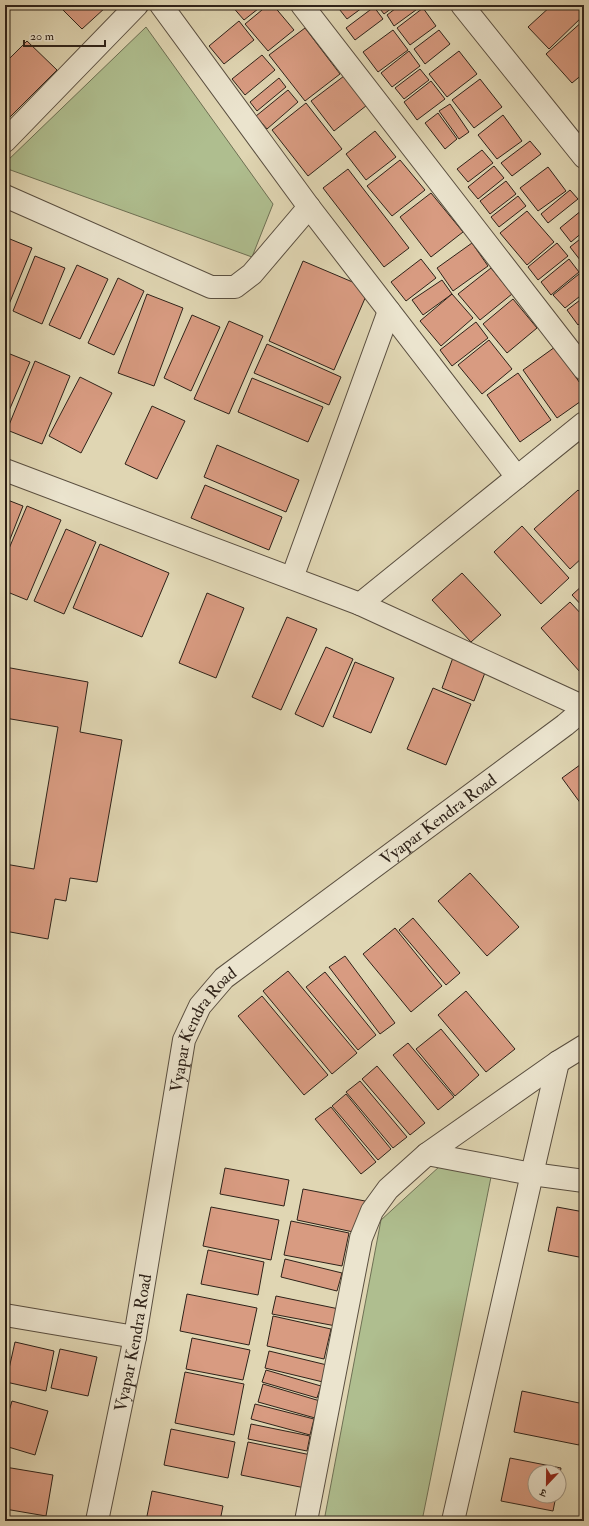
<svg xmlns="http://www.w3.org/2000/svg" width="589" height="1526" font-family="'IM FELL Double Pica','Noto Serif Devanagari',serif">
<rect width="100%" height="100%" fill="#e0d6b3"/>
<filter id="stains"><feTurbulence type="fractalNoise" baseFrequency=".005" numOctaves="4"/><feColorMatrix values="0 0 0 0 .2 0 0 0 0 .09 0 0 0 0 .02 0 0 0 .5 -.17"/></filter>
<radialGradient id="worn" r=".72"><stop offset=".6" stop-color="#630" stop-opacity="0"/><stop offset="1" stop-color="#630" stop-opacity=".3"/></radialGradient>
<g fill="#afbe8f" stroke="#6e7054">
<polygon points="146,27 273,204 252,257 5,168 5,163"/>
<polygon points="440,1166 491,1177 422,1521 324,1521 381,1220"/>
</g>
<g fill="#d89b81" stroke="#2e2219">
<polygon points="58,5 104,5 106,7 82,29"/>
<polygon points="231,5 263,5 244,20"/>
<polygon points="268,5 273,5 294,30 268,51 245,24"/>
<polygon points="336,5 366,5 347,19"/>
<polygon points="377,5 396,5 384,14"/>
<polygon points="400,5 418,5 420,7 394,26 387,15"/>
<polygon points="552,5 584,5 584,15 549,49 528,27"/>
<polygon points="374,7 383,19 355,40 346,28"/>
<polygon points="423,8 436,26 410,45 397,28"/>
<polygon points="584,20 584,73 572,83 546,54"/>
<polygon points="239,21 254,40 224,64 209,46"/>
<polygon points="305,28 340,74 305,101 269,55"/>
<polygon points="393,30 408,50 378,72 363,52"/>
<polygon points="439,30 450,44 425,64 414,49"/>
<polygon points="27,41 57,70 5,122 5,63"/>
<polygon points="409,51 420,66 392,87 381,73"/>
<polygon points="459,51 477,74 447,97 429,74"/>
<polygon points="262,55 275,70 245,95 232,79"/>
<polygon points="420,69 429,80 404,99 395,88"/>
<polygon points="348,73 371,102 334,131 311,101"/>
<polygon points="279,78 286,87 257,111 250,102"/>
<polygon points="480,79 502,107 474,128 452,100"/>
<polygon points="431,81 445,99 417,120 404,102"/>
<polygon points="288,90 298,102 267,129 256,116"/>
<polygon points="306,103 342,149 308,176 272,130"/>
<polygon points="450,104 469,132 459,139 439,111"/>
<polygon points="438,113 457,139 445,149 425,123"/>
<polygon points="503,115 522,141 497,159 478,135"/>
<polygon points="375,131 396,157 366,180 346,154"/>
<polygon points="530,141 541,154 512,176 501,163"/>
<polygon points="482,150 493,163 468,182 457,169"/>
<polygon points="400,160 425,190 392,216 367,186"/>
<polygon points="494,166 504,178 478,199 468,187"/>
<polygon points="548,167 566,191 538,211 520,188"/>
<polygon points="348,169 409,248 384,267 323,188"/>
<polygon points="506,181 516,194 490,214 480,201"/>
<polygon points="570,190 578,199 548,223 541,214"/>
<polygon points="431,193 463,232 431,257 400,217"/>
<polygon points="518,196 526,206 499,227 491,217"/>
<polygon points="582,210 584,211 584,231 571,242 560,228"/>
<polygon points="527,211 554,242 527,265 500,233"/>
<polygon points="584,236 584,265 570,247"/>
<polygon points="5,237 32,248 5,314"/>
<polygon points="472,243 488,266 453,291 437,268"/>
<polygon points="557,243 568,256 538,280 528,267"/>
<polygon points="35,256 65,268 42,324 13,311"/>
<polygon points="421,259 436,278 406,301 391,282"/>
<polygon points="569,259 579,272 551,295 541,282"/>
<polygon points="303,261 369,289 334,370 269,341"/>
<polygon points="77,265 108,279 80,339 49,325"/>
<polygon points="491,268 512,294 480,320 458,294"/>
<polygon points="579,274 584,280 584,293 565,308 553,295"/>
<polygon points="118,278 144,291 114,355 88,343"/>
<polygon points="442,280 452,294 423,315 412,300"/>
<polygon points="147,294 183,308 154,386 118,373"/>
<polygon points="452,294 473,318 441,346 420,321"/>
<polygon points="584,297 584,320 578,325 567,310"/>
<polygon points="513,299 537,328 507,353 483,324"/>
<polygon points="192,315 220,327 191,391 164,378"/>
<polygon points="229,321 263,336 229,414 194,399"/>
<polygon points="476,322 488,338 452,366 440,350"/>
<polygon points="584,323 584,334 579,327"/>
<polygon points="489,340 512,369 482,394 458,365"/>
<polygon points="267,344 341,377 329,405 254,373"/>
<polygon points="555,347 584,389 584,399 557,418 523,370"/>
<polygon points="5,352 30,362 5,420"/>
<polygon points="35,361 70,376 42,444 7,430"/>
<polygon points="518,373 551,420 520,442 487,395"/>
<polygon points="80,377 112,393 81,453 49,436"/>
<polygon points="252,378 323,407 308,442 238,412"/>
<polygon points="152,406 185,421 157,479 125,464"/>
<polygon points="217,445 299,480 286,512 204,477"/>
<polygon points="205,485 282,517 269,550 191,518"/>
<polygon points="578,490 584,496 584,556 570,569 534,529"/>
<polygon points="5,499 23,506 5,552"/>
<polygon points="27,506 61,520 27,600 5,591 5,558"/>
<polygon points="522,526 569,578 541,604 494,552"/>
<polygon points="66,529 96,542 64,614 34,601"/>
<polygon points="100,544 169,573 142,637 73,608"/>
<polygon points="462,573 501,615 471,642 432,600"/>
<polygon points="584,584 584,608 572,595"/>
<polygon points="207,593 244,608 216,678 179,663"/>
<polygon points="570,602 584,617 584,668 580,672 541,628"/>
<polygon points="287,617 317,629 281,710 252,697"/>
<polygon points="326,647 353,659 323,727 295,714"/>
<polygon points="455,652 488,665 474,701 442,688"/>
<polygon points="355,662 394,678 371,733 333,717"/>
<polygon points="5,667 88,682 80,732 122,740 97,882 70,878 66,901 55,899 48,939 5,931 5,864 34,869 58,727 5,718"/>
<polygon points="433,688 471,704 446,765 407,749"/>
<polygon points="584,762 584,808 562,778"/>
<polygon points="470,873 519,927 487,956 438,901"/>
<polygon points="413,918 460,973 446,985 399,930"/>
<polygon points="395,928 442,986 411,1012 363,954"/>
<polygon points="345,956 395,1023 380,1034 329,967"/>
<polygon points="288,971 357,1053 332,1074 263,991"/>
<polygon points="325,972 376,1035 358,1050 306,987"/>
<polygon points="466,991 515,1049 486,1072 438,1015"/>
<polygon points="262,996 328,1075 304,1095 238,1016"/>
<polygon points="441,1029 479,1075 455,1096 416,1049"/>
<polygon points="408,1043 454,1097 438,1110 393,1055"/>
<polygon points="377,1066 425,1123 410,1135 362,1079"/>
<polygon points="360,1081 407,1137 393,1148 346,1092"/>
<polygon points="346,1094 391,1149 378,1160 332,1106"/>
<polygon points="331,1107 376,1162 361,1174 315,1119"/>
<polygon points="225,1168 289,1180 284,1206 220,1194"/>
<polygon points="303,1189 365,1201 358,1233 297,1220"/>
<polygon points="211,1207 279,1220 271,1260 203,1246"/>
<polygon points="557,1207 584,1212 584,1258 548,1251"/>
<polygon points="291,1221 349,1233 342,1266 284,1255"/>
<polygon points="208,1250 264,1262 258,1295 201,1284"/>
<polygon points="285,1259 342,1273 337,1291 281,1277"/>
<polygon points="187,1294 257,1308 249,1345 180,1331"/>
<polygon points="276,1296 339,1309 336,1326 272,1314"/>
<polygon points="273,1316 331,1329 324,1359 267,1346"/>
<polygon points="192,1338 250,1350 243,1380 186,1369"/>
<polygon points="15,1342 54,1351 46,1391 6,1382"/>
<polygon points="60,1349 97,1357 88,1396 51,1388"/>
<polygon points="269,1351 327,1365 323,1382 265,1368"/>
<polygon points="266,1370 321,1386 317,1398 262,1382"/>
<polygon points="185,1372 244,1384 234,1435 175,1423"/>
<polygon points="263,1384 320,1401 315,1418 258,1402"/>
<polygon points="522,1391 584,1404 584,1420 579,1445 514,1432"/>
<polygon points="12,1401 48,1411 35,1455 5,1446 5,1424"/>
<polygon points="255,1404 314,1419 310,1435 251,1419"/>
<polygon points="251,1424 310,1436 307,1451 248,1439"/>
<polygon points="171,1429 235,1442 228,1478 164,1465"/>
<polygon points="248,1442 311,1455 305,1488 241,1475"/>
<polygon points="510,1458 561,1468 559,1480 559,1472 535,1472 535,1496 556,1496 553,1511 501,1501"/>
<polygon points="5,1467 53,1475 46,1516 5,1509"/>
<polygon points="152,1491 223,1506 220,1521 146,1521"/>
</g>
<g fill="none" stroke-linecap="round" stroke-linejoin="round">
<g stroke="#5a4f40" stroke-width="24">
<g id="minor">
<polyline points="161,5 309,207 517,477"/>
<polyline points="302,5 584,369"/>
<polyline points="462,5 584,157"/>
<polyline points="5,141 137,5"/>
<polyline points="5,196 211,287 235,287 252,274 309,207"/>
<polyline points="5,470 360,604 584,707"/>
<polyline points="292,578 389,311"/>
<polyline points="360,604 584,423"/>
<polyline points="427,1154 532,1174 584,1181"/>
<polyline points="5,1315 135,1337"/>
<path id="s1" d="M97,1521L135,1337L184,1040L200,1006L224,978L565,725L584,709"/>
<polyline points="306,1521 361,1238 372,1211 388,1189 427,1154 558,1062 584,1046"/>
<polyline points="453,1521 532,1174 558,1062"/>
</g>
</g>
<use href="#minor" stroke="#ebe4ce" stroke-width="22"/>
</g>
<g text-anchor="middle" stroke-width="3" stroke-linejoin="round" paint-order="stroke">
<g font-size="17" fill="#2e2219" stroke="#ebe4ce">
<text dy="6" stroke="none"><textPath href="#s1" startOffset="830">Vyapar Kendra Road</textPath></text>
<text dy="6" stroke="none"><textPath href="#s1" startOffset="506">Vyapar Kendra Road</textPath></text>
<text dy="6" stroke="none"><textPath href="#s1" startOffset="182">Vyapar Kendra Road</textPath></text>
</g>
</g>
<rect width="589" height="1526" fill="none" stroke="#e0d6b3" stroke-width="20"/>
<rect x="6" y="6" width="577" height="1514" fill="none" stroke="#2e2219" stroke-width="2"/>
<rect x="10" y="10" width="569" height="1506" fill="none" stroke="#2e2219"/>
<g transform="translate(547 1484) rotate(202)"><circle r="19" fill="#ebe4ce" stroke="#9f9686"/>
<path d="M0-3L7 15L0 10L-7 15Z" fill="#8f2418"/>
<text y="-6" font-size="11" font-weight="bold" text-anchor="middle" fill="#2e2219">उ</text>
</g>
<path d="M24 40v6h81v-6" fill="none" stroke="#2e2219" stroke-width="2"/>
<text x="30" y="40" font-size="12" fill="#2e2219" stroke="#ebe4ce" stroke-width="3" paint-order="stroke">20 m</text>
<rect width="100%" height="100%" filter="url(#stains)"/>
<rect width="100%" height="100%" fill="url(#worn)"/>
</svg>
